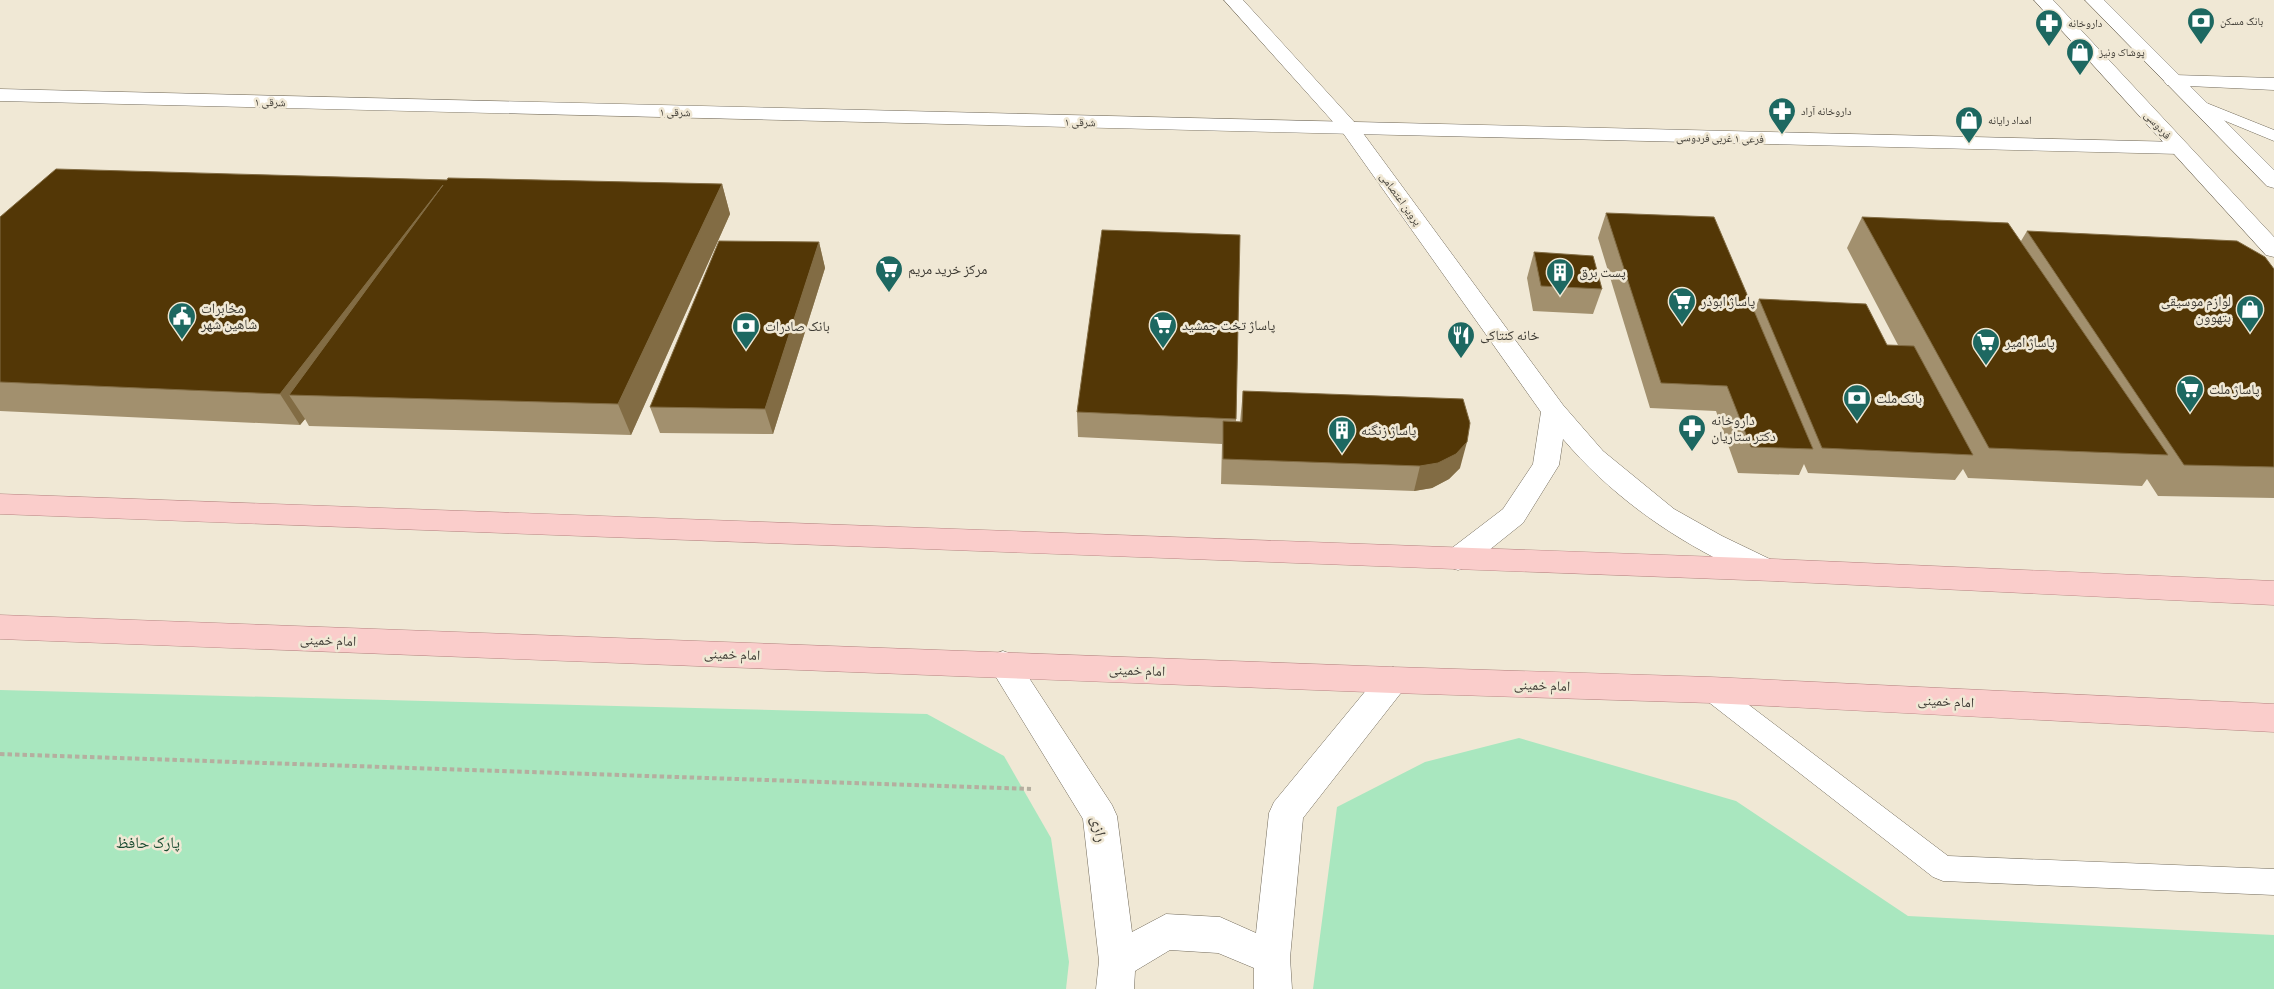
<svg xmlns="http://www.w3.org/2000/svg" width="2274" height="989" font-family="Manrope,'Noto Naskh Arabic',sans-serif">
<rect width="100%" height="100%" fill="#f0e8d5"/>
<g fill="#a9e7bf">
<polygon points="0,690 927,714 1004,756 1051,838 1069,962 1066,989 0,989"/>
<polygon points="1519,738 1736,801 1908,916 2274,935 2274,989 1313,989 1337,807 1425,762"/>
</g>
<g fill="none" stroke-linecap="round" stroke-linejoin="round">
<g stroke="#726a5a" stroke-width="1">
<g id="lane">
<polygon points="2194,98 2274,130 2274,141 2189,106 2186,103 2189,100"/>
<polygon points="1711,680 1720,683 1948,856 2274,869 2274,895 1943,881 1933,877 1702,697 1699,690 1702,683"/>
</g>
</g>
<g stroke="#726a5a" stroke-width="1">
<g id="street">
<polygon points="2174,75 2274,78 2274,90 2167,85 2164,81 2167,77"/>
<polygon points="0,89 2180,142 2187,144 2190,148 2187,152 2180,154 0,101"/>
</g>
</g>
<g stroke="#726a5a" stroke-width="1">
<g id="secondary">
<path d="M1224,0H1243L1357,125L1563,405L1603,451L1674,509L1722,536L1776,562L1781,570L1776,578C1758,584 1743,572 1727,564C1664,533 1608,492 1563,439L1559,465L1523,523L1468,567L1458,570L1448,567L1444,559L1448,551L1503,509L1533,464L1541,412L1343,133Z"/>
<polygon points="2034,0 2053,0 2274,237 2274,257 2266,255"/>
<polygon points="2085,0 2104,0 2274,170 2274,188 2267,186"/>
<polygon points="1003,651 1014,655 1112,805 1117,816 1132,932 1166,914 1220,917 1256,933 1269,813 1274,802 1382,671 1393,667 1404,671 1409,680 1404,689 1303,818 1290,958 1292,989 1254,989 1254,968 1218,953 1170,950 1135,971 1134,989 1096,989 1099,961 1083,819 988,664 992,655"/>
</g>
</g>
<g stroke="#b58380" stroke-width="1">
<g id="primary">
<polygon points="0,494 1773,559 2274,581 2274,605 1773,581 0,514"/>
<polygon points="0,615 1393,667 1711,677 2274,704 2274,732 1711,703 1393,693 0,639"/>
</g>
</g>
<polyline stroke="#b5ae9f" stroke-width="4" stroke-dasharray="4.5 3" stroke-linecap="butt" points="0,754 1031,789"/>
<use href="#lane" fill="#fff" fill-rule="evenodd"/>
<use href="#street" fill="#fff" fill-rule="evenodd"/>
<use href="#secondary" fill="#fff" fill-rule="evenodd"/>
<use href="#primary" fill="#facdcb" fill-rule="evenodd"/>
</g>
<g fill="#a2906e">
<polygon points="447,180 722,184 730,214 631,435 309,426 305,419 300,425 0,411 0,217"/>
<polygon points="1606,213 1754,311 1759,299 1887,345 1898,345 1847,248 1862,217 2021,241 2027,231 2274,269 2274,498 2158,496 2147,479 2142,486 1968,478 1963,469 1955,480 1808,473 1804,464 1799,475 1738,473 1716,411 1650,408 1598,238"/>
<polygon points="1240,235 1236,422 1240,422 1243,391 1460,468 1449,479 1432,488 1414,491 1221,484 1222,444 1078,437 1077,412"/>
<polygon points="819,242 825,268 773,434 660,433 650,407"/>
<polygon points="1534,252 1602,289 1593,314 1533,311 1527,278"/>
</g>
<g fill="#826c44">
<polygon points="722,184 730,214 631,435 618,404"/>
<polygon points="443,185 289,395 305,419 300,425 280,394"/>
<polygon points="819,242 825,268 773,434 765,409"/>
<polygon points="1467,442 1460,468 1449,479 1432,488 1414,491 1420,466"/>
</g>
<g fill="#533706" stroke="#826c44">
<polygon points="56,169 447,180 448,178 722,184 618,404 289,395 443,185 280,394 0,382 0,217"/>
<polygon points="1606,213 1714,217 1813,449 1751,447 1727,386 1661,383"/>
<polygon points="1862,217 2008,223 2168,455 1989,448"/>
<polygon points="1102,230 1240,235 1236,419 1077,412"/>
<polygon points="2027,231 2237,241 2265,257 2274,269 2274,467 2184,465"/>
<polygon points="719,241 819,242 765,409 650,407"/>
<polygon points="1534,252 1593,256 1602,289 1541,286"/>
<polygon points="1759,299 1866,304 1887,345 1914,346 1973,455 1822,448"/>
<polygon points="1243,391 1463,399 1470,423 1467,442 1456,454 1438,463 1420,466 1223,459 1223,421 1242,422"/>
</g>
<defs>
<g id="bank-pin" transform="scale(1.4375)"><path d="M0 17L-7.5 6A9.5 9.5 0 1 1 7.5 6Z" fill="#1d6861" stroke="#f0e8d5"/><path d="M-6-4H6V4H-6ZM0-2.3a2.3 2.3 0 1 0 0 4.6a2.3 2.3 0 1 0 0-4.6Z" fill="#fff"/></g>
<g id="pharmacy-pin" transform="scale(1.4375)"><path d="M0 17L-7.5 6A9.5 9.5 0 1 1 7.5 6Z" fill="#1d6861" stroke="#f0e8d5"/><path d="M-2-6h4v4h4v4h-4v4h-4v-4h-4v-4h4Z" fill="#fff"/></g>
<g id="shop-pin" transform="scale(1.4375)"><path d="M0 17L-7.5 6A9.5 9.5 0 1 1 7.5 6Z" fill="#1d6861" stroke="#f0e8d5"/><path d="M-5-2.5h2.3a2.7 3.5 0 0 1 5.4 0H5L5.5 6h-11ZM-1.5-2.5h3a1.5 2.3 0 0 0-3 0Z" fill="#fff"/></g>
<g id="supermarket-pin" transform="scale(1.4375)"><path d="M0 17L-7.5 6A9.5 9.5 0 1 1 7.5 6Z" fill="#1d6861" stroke="#f0e8d5"/><path d="M-6-5.5h2.5l.6 2H6L4.5 2H-2.5L-4.4-4H-6ZM-1.5 3.2a1.3 1.3 0 1 0 .1 0ZM3 3.2a1.3 1.3 0 1 0 .1 0Z" fill="#fff"/></g>
<g id="building-pin" transform="scale(1.4375)"><path d="M0 17L-7.5 6A9.5 9.5 0 1 1 7.5 6Z" fill="#1d6861" stroke="#f0e8d5"/><path d="M-4-6H4V6H1V3H-1V6H-4ZM-2.5-4.3h1.7v1.8h-1.7ZM.8-4.3h1.7v1.8H.8ZM-2.5-1h1.7V.8h-1.7ZM.8-1h1.7V.8H.8Z" fill="#fff"/></g>
<g id="civic-pin" transform="scale(1.4375)"><path d="M0 17L-7.5 6A9.5 9.5 0 1 1 7.5 6Z" fill="#1d6861" stroke="#f0e8d5"/><path d="M-.6-6.5H3V-4.5H.6V-3L4-1V1h2V6H-6V1h2V-1L-.6-3ZM-1.2 2.5V6h2.4V2.5Z" fill="#fff"/></g>
<g id="restaurant-pin" transform="scale(1.4375)"><path d="M0 17L-7.5 6A9.5 9.5 0 1 1 7.5 6Z" fill="#1d6861" stroke="#f0e8d5"/><path d="M-5-6h1v4h1v-4h1v4h1v-4h1v5L-1.5 .5V6h-2V.5L-5-1ZM5-6V6H3V1.5H1.5Q1.5-4 5-6Z" fill="#fff"/></g>
</defs>
<g fill-rule="evenodd">
<use href="#bank-pin" x="2201" y="21"/>
<use href="#pharmacy-pin" x="2049" y="23"/>
<use href="#shop-pin" x="2080" y="52"/>
<use href="#pharmacy-pin" x="1782" y="111"/>
<use href="#shop-pin" x="1969" y="120"/>
<use href="#supermarket-pin" x="889" y="269"/>
<use href="#building-pin" x="1560" y="272"/>
<use href="#supermarket-pin" x="1682" y="301"/>
<use href="#shop-pin" x="2250" y="309"/>
<use href="#civic-pin" x="182" y="316"/>
<use href="#supermarket-pin" x="1163" y="325"/>
<use href="#bank-pin" x="746" y="326"/>
<use href="#restaurant-pin" x="1461" y="335"/>
<use href="#supermarket-pin" x="1986" y="342"/>
<use href="#supermarket-pin" x="2190" y="389"/>
<use href="#bank-pin" x="1857" y="398"/>
<use href="#pharmacy-pin" x="1692" y="428"/>
<use href="#building-pin" x="1342" y="430"/>
</g>
<g text-anchor="middle" stroke-width="5" stroke-linejoin="round" paint-order="stroke">
<g font-size="11" fill="#3d3a33" stroke="#f0e8d5" text-anchor="start">
<text x="2220" y="25">بانک مسکن</text>
<text x="2068" y="27">داروخانه</text>
<text x="2099" y="56">پوشاک ونیز</text>
<text x="1801" y="115">داروخانه آراد</text>
<text x="1988" y="124">امداد رایانه</text>
</g>
<g font-size="11" fill="#3d3a33" stroke="#f0e8d5">
<text transform="translate(270 102) rotate(1)" y="4">۱ شرقی</text>
<text transform="translate(675 112) rotate(1)" y="4">۱ شرقی</text>
<text transform="translate(1080 122) rotate(1)" y="4">۱ شرقی</text>
<text transform="translate(2158 125) rotate(47)" y="4">فردوسی</text>
<text transform="translate(1720 138) rotate(1)" y="4">فرعی ۱ غربی فردوسی</text>
<text transform="translate(1401 199) rotate(54)" y="4">پروین اعتصامی</text>
</g>
<g font-size="14" fill="#3d3a33" stroke="#f0e8d5" text-anchor="start">
<text x="908" y="274">مرکز خرید مریم</text>
<text x="1579" y="277">پست برق</text>
<text x="1701" y="306">پاساژ ابوذر</text>
<text x="2231" y="306" text-anchor="end">لوازم موسیقی<tspan x="2231" dy="16">بتهوون</tspan></text>
<text x="201" y="313">مخابرات<tspan x="201" dy="16">شاهین شهر</tspan></text>
<text x="1182" y="330">پاساژ تخت جمشید</text>
<text x="765" y="331">بانک صادرات</text>
<text x="1480" y="340">خانه کنتاکی</text>
<text x="2005" y="347">پاساژ امیر</text>
<text x="2209" y="394">پاساژ ملت</text>
<text x="1876" y="403">بانک ملت</text>
<text x="1711" y="425">داروخانه<tspan x="1711" dy="16">دکتر ستاریان</tspan></text>
<text x="1361" y="435">پاساژ زنگنه</text>
</g>
<g font-size="14" fill="#3d3a33" stroke="#f0e8d5">
<text transform="translate(328 640) rotate(2)" y="5">امام خمینی</text>
<text transform="translate(732 654) rotate(2)" y="5">امام خمینی</text>
<text transform="translate(1137 670) rotate(2)" y="5">امام خمینی</text>
<text transform="translate(1542 685) rotate(2)" y="5">امام خمینی</text>
<text transform="translate(1946 701) rotate(3)" y="5">امام خمینی</text>
</g>
<g font-size="16" fill="#3d3a33" stroke="#f0e8d5">
<text transform="translate(1100 829) rotate(78)" y="6">رازی</text>
</g>
<g font-size="16" fill="#194b30" stroke="#f0e8d5">
<text x="148" y="848">پارک حافظ</text>
</g>
</g>
</svg>
